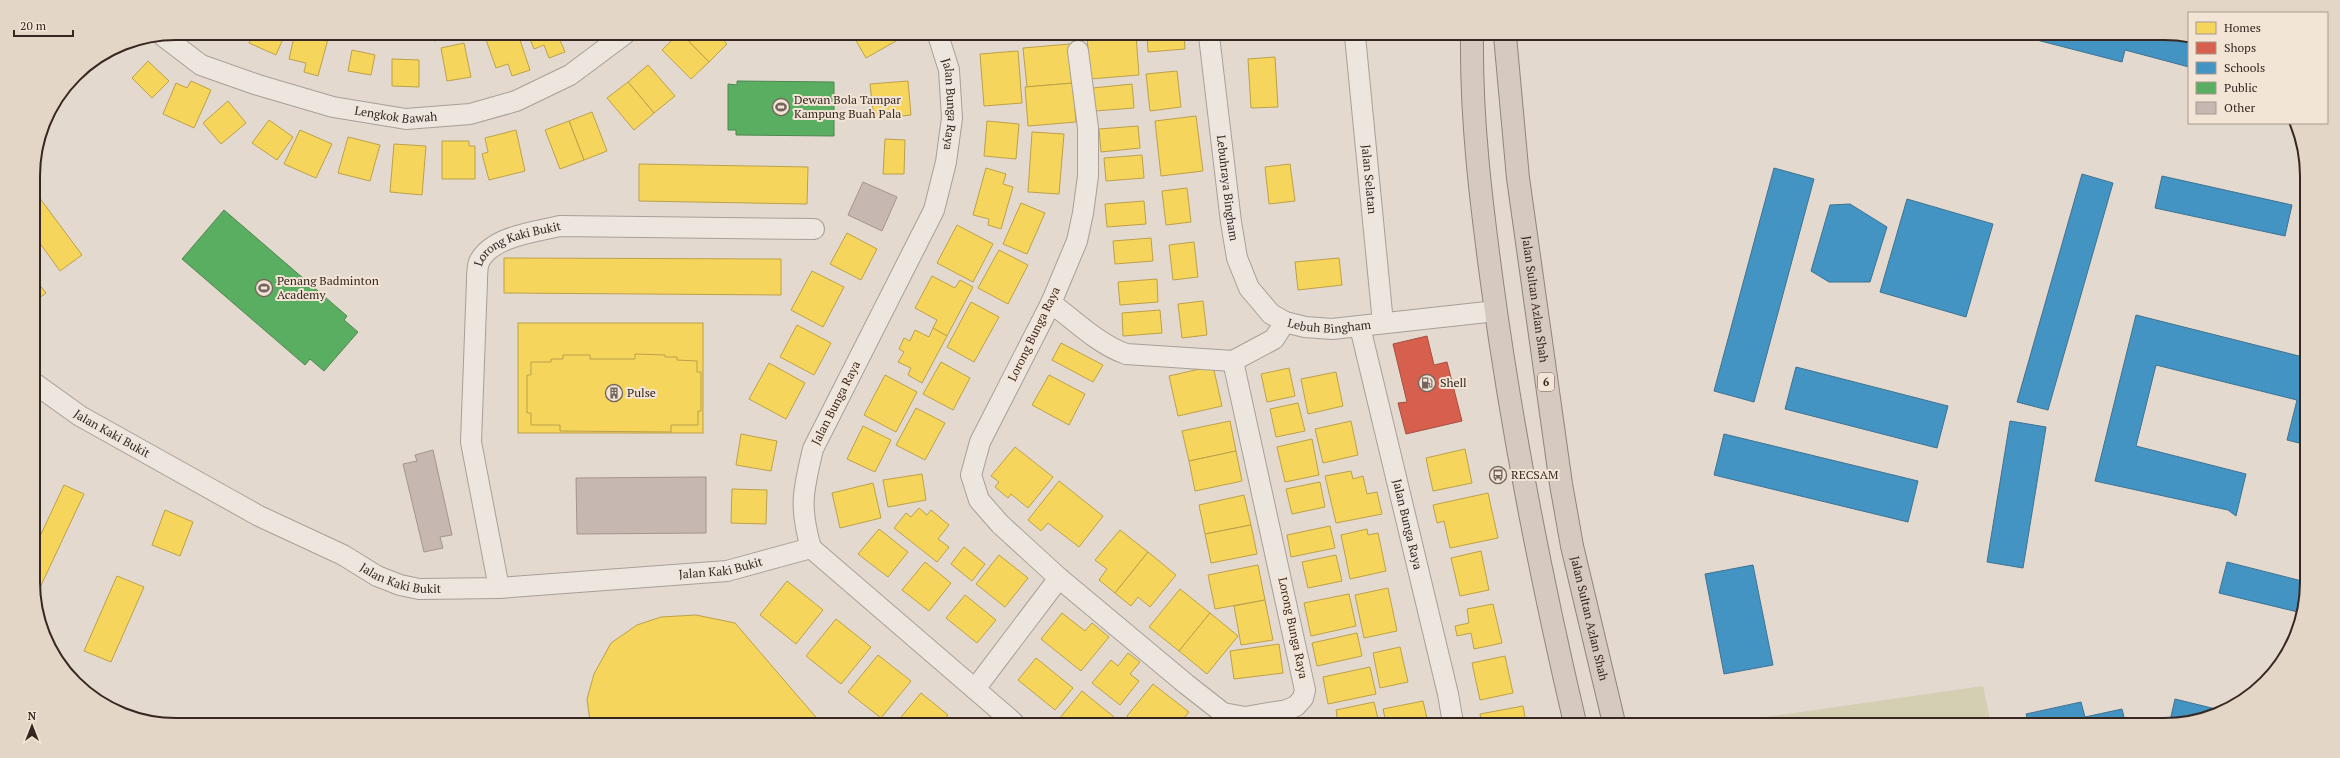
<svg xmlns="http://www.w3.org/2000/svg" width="2340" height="758" font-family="'PT Serif',serif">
<rect width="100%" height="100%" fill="#e3d9cf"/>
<polygon fill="#d4ceb2" points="1983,686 1991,724 1730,722"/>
<g fill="#f6d55c" stroke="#bca14a">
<polygon points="223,33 237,33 232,39"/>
<polygon points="253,33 284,33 285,34 276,55 249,43"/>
<polygon points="295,33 308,33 328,39 318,76 304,72 306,63 289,59"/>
<polygon points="432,34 463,34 434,41"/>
<polygon points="494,34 518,34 530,70 512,76 508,64 496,68 485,37"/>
<polygon points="528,34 565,34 566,37 560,40 565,52 549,58 544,45 534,49"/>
<polygon points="678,34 682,34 709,62 691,79 662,50"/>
<polygon points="682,34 717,34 727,44 709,62"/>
<polygon points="852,35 863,35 855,39"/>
<polygon points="863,35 902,35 903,37 866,58 855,39"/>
<polygon points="1136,35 1139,75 1090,79 1087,36"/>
<polygon points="1147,35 1184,35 1185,49 1148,52"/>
<polygon points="464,43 471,77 447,81 441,48"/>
<polygon points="1070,44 1073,83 1027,87 1023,48"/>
<polygon points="352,50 375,55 371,75 348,71"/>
<polygon points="1018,51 1022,103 984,106 980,54"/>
<polygon points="1275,57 1278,107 1251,108 1248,59"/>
<polygon points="392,59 419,60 419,87 392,86"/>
<polygon points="148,61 169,81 152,98 132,78"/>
<polygon points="648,65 675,96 654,113 628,82"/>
<polygon points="1177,71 1181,107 1150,111 1146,74"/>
<polygon points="191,81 211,90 194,128 163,114 176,83 187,88"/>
<polygon points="908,81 911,115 874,119 870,84"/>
<polygon points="628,82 654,113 634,130 607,98"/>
<polygon points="1073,83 1076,122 1028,126 1025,87"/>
<polygon points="1132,84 1134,108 1095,111 1093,88"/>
<polygon points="228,101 246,123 221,144 203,123"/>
<polygon points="592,112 607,151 584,160 569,121"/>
<polygon points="1196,116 1203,171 1161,176 1155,121"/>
<polygon points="269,120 293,137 277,160 252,143"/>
<polygon points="569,121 584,160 560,169 545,130"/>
<polygon points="987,121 1019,124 1016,159 984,156"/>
<polygon points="1138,126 1140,148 1101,152 1099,129"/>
<polygon points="300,130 332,144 316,178 284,164"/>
<polygon points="516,130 525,171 489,180 482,154 488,152 485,138"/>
<polygon points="1032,132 1064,134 1059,194 1028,192"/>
<polygon points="348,137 380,145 370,181 338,173"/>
<polygon points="885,139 905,140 904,174 883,174"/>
<polygon points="442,141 469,141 469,146 475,146 475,179 442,179"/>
<polygon points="394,144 426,146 422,195 390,192"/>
<polygon points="1142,155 1144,178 1106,181 1104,158"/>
<polygon points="639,164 808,167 807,204 639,201"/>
<polygon points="1290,164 1295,201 1269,204 1265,167"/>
<polygon points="986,168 1006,174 1003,184 1013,187 1001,229 988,225 989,219 973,215"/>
<polygon points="1187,188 1191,222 1166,225 1162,191"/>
<polygon points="33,189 82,255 60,271 34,235"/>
<polygon points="1144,201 1146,224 1107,227 1105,204"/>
<polygon points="1021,203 1045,213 1027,254 1003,244"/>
<polygon points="957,225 993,244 973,282 937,263"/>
<polygon points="847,233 877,249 861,280 830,264"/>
<polygon points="1151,238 1153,261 1115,264 1113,241"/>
<polygon points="1194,242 1198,277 1173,280 1169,245"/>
<polygon points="999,250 1028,265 1008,304 978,288"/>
<polygon points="504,258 781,259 781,295 504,293"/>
<polygon points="1339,258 1342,285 1298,290 1295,262"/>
<polygon points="812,271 844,287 823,327 791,310"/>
<polygon points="932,276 955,288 960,280 973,287 947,336 933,328 937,320 915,308"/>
<polygon points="34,278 46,293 34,302"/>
<polygon points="1157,279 1158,302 1120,305 1118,282"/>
<polygon points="1203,301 1207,335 1182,338 1178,304"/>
<polygon points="971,302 999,317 974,362 947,347"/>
<polygon points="1160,310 1162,333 1123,336 1122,313"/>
<rect x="518" y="323" width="185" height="110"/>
<polygon points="797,325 831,343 814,375 780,357"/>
<polygon points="933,328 947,336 922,383 908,375 911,368 898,362 904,352 899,349 904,338 910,341 915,330 929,337"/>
<polygon points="1061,343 1103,365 1093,382 1052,360"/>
<polygon points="635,354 665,355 665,357 677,357 677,360 697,361 697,372 701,372 701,411 698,411 698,425 671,425 671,432 560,431 560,425 531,425 531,413 527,413 527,375 531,375 531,362 551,362 551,359 563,359 563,355 590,355 590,359 635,359"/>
<polygon points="941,362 970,378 953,410 923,394"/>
<polygon points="769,363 805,383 786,419 749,399"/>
<polygon points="1213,366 1222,406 1178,416 1169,376"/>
<polygon points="1289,368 1295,396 1267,402 1261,374"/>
<polygon points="1336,372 1343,406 1308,414 1301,379"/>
<polygon points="885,375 917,392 896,432 864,415"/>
<polygon points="1049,375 1085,394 1069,425 1032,405"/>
<polygon points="1298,403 1305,431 1276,437 1270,409"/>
<polygon points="916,408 945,423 925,460 896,445"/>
<polygon points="1230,421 1236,451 1189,461 1182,431"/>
<polygon points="1351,421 1358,455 1323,463 1315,429"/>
<polygon points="863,426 891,440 875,472 847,459"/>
<polygon points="741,434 777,441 771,471 736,465"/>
<polygon points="1312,439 1319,475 1285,482 1277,447"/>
<polygon points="1015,447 1053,477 1028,508 1011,494 1008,498 995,487 999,482 991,476"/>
<polygon points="1465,449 1472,483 1433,491 1426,458"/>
<polygon points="1236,451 1242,481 1195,491 1189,461"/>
<polygon points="1351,471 1353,479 1363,476 1367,494 1377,492 1382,514 1336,523 1325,476"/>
<polygon points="922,474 926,500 888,507 883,480"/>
<polygon points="1059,481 1103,516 1079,547 1048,523 1041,531 1028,520"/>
<polygon points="1320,482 1325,507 1292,514 1286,489"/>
<polygon points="873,483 881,518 840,528 832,493"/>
<polygon points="64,485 84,494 37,594 36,594 35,547"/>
<polygon points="732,489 767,490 766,524 731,523"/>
<polygon points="1488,493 1498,538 1450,548 1444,521 1437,523 1433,505"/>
<polygon points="1244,495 1251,525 1205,534 1199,505"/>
<polygon points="919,508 927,515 931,510 949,525 938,539 949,547 937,562 894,528 906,513 911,517"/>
<polygon points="165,510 193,522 180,556 152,545"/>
<polygon points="1251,525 1257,554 1211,563 1205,534"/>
<polygon points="1330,526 1335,548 1291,557 1287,535"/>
<polygon points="879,529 908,552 888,577 858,554"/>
<polygon points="1367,529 1368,535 1378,533 1386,571 1350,579 1341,535"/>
<polygon points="1120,530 1148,552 1115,593 1099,580 1107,569 1095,560"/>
<polygon points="964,547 985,564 972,581 951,564"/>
<polygon points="1481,551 1489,590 1460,596 1451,558"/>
<polygon points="1148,552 1176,575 1150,607 1138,597 1131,606 1115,593"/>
<polygon points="999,555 1028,578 1005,607 976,584"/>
<polygon points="1336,555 1342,581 1308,588 1302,562"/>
<polygon points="925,562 951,583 929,611 902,590"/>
<polygon points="1258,565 1265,600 1215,609 1208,575"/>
<polygon points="117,576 144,587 111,662 84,651"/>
<polygon points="787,581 823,610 796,644 760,615"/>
<polygon points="1388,588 1397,631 1364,638 1355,595"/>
<polygon points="1180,589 1210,613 1179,651 1149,627"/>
<polygon points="1349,594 1356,626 1311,636 1304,603"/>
<polygon points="965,595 996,620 977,643 946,618"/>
<polygon points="1265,600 1273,640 1241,645 1234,606"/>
<polygon points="1493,604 1502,643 1474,649 1471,633 1457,636 1455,626 1469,623 1467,609"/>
<polygon points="1062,613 1085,631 1092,623 1109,637 1081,671 1041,639"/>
<polygon points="1210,613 1238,636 1207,674 1179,651"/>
<polygon points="696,615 735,623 820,722 590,721 587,699 594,674 611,643 637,625 661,617"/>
<polygon points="836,619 871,647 841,684 806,656"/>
<polygon points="1357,633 1362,656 1317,666 1312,643"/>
<polygon points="1279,644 1283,673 1234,679 1230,651"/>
<polygon points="1400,647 1408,682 1380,688 1373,653"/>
<polygon points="1128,653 1140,662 1130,674 1139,681 1120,705 1092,683 1111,660 1118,666"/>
<polygon points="878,655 911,681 881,718 848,692"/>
<polygon points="1505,656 1513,693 1480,700 1472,663"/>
<polygon points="1036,658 1073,688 1055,710 1018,680"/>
<polygon points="1370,667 1376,694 1328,704 1323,677"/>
<polygon points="1153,684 1189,712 1181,722 1134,722 1127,716"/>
<polygon points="1082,691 1114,717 1110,722 1063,722 1059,719"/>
<polygon points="921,693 948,715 942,722 897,722"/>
<polygon points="1423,701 1428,723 1386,723 1383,709"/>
<polygon points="1374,702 1379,723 1338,723 1336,710"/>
<polygon points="1523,706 1526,723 1482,723 1480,714"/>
</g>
<polygon fill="#d6604d" stroke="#a64f40" points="1427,336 1434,365 1447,362 1462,421 1406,434 1398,403 1407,402 1393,344"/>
<g fill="#4393c3" stroke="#3f7392">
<polygon points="2029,38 2189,38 2189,67 2125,50 2122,62"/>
<polygon points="1774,168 1814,179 1754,402 1714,391"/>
<polygon points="2082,174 2113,183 2048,410 2017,402"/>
<polygon points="2162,176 2292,205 2285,236 2155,208"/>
<polygon points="1907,199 1993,224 1966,317 1880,292"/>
<polygon points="1850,204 1887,227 1870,282 1829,282 1811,271 1830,205"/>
<polygon points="2136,315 2303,357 2303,444 2287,440 2297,400 2156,365 2136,446 2246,474 2236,516 2228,510 2095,481"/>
<polygon points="1796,367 1948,406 1937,448 1785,409"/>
<polygon points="2010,421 2046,427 2023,568 1987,562"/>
<polygon points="1724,434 1918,481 1908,522 1714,475"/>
<polygon points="2227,562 2302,581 2302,613 2219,593"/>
<polygon points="1753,565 1773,665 1724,674 1705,574"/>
<polygon points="2175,699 2224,711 2219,714 2169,725"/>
<polygon points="2081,702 2085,717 2122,709 2126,725 2029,724 2026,714"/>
</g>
<g fill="#5aae61" stroke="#4f864e">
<polygon points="737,81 834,82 834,136 736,135 736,130 728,130 728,84 737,85"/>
<polygon points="224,210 347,316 344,320 358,332 324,371 310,359 305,365 182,259"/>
</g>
<g fill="#c6b7b0" stroke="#a3958e">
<polygon points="863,182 897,197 882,231 848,215"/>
<polygon points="433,450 452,535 440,537 443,548 424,552 403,464 417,461 415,455"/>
<polygon points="706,477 706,533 577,534 576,478"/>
</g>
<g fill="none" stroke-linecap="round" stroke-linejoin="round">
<g stroke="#a89f98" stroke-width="22">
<g id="street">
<path id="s1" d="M938,35L949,70L952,118L946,162L934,210L813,449C803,491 799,506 811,548L1013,722"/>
<path id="s2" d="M163,36L201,65L258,85L333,107L406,119L470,114L516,101L570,75L625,34"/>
<path id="s3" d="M1209,36L1231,222L1237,258L1249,288L1271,314L1285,322"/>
<path id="s4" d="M1355,36L1383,323"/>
<polyline points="1078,51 1088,128 1088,176 1083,213 1077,241 1051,303 980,442 971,475 979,500 1000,524 1059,578 1186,684 1223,713 1245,717 1287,710 1296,706 1303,698 1305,690 1233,361"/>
<path id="s5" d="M1051,303C1074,320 1098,344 1126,354L1233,361L1274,339L1285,322L1305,327L1332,329L1496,311"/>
<path id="s6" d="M1360,327L1448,694L1453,723"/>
<path id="s7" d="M34,383L80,416L259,516L343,555L377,576L400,585L419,589L499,588L727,571L811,548"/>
<path id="s8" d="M499,588L471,442L477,281C477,275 477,268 479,262C492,236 535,232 560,226L814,229"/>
<polyline points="975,689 1059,578"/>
</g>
</g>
<g stroke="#8e857e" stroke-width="24">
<g id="highway">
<path d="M1472,36C1471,120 1481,201 1492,283C1512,431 1541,578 1575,723"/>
<path id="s9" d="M1505,36L1518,178L1561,484L1572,546L1614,723"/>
</g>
</g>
<use href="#street" stroke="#ece6df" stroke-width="20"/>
<use href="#highway" stroke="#d5c9c0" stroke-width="22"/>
</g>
<defs>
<g id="stadium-ring" transform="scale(0.9)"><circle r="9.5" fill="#f3e5d6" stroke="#73655d" stroke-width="1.5"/><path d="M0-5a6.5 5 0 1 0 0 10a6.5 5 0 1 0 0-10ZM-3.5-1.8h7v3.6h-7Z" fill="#73655d"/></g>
<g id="fuel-ring" transform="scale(0.9)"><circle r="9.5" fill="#f3e5d6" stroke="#73655d" stroke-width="1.5"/><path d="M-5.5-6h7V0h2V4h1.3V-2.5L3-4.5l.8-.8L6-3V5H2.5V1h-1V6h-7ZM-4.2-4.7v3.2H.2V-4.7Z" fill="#73655d"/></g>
<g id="building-ring" transform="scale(0.9)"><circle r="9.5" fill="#f3e5d6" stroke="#73655d" stroke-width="1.5"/><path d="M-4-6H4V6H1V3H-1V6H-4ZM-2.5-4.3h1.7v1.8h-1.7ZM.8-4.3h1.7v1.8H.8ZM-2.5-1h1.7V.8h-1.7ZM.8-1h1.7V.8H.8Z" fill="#73655d"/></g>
<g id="bus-ring" transform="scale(0.9)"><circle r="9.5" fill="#f3e5d6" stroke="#73655d" stroke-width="1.5"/><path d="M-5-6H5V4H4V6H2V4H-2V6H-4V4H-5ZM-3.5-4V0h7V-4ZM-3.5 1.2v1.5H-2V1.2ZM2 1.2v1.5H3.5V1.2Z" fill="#73655d"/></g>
</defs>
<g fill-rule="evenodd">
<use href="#stadium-ring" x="781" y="107"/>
<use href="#stadium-ring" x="264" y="288"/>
<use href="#fuel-ring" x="1427" y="383"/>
<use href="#building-ring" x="614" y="393"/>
<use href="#bus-ring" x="1498" y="475"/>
</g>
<g text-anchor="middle" stroke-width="4" stroke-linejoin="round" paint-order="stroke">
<rect fill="#f3e5d6" stroke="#6f6057" stroke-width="1" x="1538" y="373" width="16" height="18" rx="3"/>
<g font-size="11" font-weight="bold" fill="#362720">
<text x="1546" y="386">6</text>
</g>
<g font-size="12" fill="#362720" stroke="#f3e5d6" text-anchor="start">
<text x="794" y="104">Dewan Bola Tampar<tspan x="794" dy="14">Kampung Buah Pala</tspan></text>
<text x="277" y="285">Penang Badminton<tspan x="277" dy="14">Academy</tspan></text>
<text x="1440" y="387">Shell</text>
<text x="627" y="397">Pulse</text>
<text x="1511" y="479">RECSAM</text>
</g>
<g font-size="12" fill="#362720" stroke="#f3e5d6">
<text dy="4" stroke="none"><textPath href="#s1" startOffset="71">Jalan Bunga Raya</textPath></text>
<text dy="4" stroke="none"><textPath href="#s2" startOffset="250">Lengkok Bawah</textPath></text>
<text dy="4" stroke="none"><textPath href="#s4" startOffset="144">Jalan Selatan</textPath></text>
<text dy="4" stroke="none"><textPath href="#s3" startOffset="153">Lebuhraya Bingham</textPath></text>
<text dy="4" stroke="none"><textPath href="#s8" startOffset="373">Lorong Kaki Bukit</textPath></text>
<text dy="4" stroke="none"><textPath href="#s9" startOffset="265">Jalan Sultan Azlan Shah</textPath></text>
<text dy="4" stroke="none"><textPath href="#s5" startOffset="310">Lebuh Bingham</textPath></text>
<text transform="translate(1034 334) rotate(-64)" y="4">Lorong Bunga Raya</text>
<text transform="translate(836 403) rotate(-63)" y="4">Jalan Bunga Raya</text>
<text dy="4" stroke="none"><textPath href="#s7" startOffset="93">Jalan Kaki Bukit</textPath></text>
<text dy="4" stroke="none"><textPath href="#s6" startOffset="203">Jalan Bunga Raya</textPath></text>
<text dy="4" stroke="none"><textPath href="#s7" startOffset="741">Jalan Kaki Bukit</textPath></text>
<text dy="4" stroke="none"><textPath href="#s7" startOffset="418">Jalan Kaki Bukit</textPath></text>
<text dy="4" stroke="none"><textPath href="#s9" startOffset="589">Jalan Sultan Azlan Shah</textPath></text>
<text transform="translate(1293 628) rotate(78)" y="4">Lorong Bunga Raya</text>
</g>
</g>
<path d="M0 0H2340V758H0ZM176 40H2164A136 136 0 0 1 2300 176V582A136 136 0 0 1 2164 718H176A136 136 0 0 1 40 582V176A136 136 0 0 1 176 40Z" fill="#e4d6c7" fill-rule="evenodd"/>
<path fill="none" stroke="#362720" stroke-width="2" d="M176 40H2164A136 136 0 0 1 2300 176V582A136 136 0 0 1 2164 718H176A136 136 0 0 1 40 582V176A136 136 0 0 1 176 40Z"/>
<rect x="2188" y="12" width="140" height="112" fill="#f3e5d6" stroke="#a7998d"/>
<rect x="2196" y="22" width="20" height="12" fill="#f6d55c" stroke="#a7998d"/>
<text x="2224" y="32" font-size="12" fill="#362720">Homes</text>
<rect x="2196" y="42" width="20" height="12" fill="#d6604d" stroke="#a7998d"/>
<text x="2224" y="52" font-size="12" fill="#362720">Shops</text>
<rect x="2196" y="62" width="20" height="12" fill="#4393c3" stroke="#a7998d"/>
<text x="2224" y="72" font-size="12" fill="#362720">Schools</text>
<rect x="2196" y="82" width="20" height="12" fill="#5aae61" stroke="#a7998d"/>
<text x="2224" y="92" font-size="12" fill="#362720">Public</text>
<rect x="2196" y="102" width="20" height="12" fill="#c6b7b0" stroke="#a7998d"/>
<text x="2224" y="112" font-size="12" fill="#362720">Other</text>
<g transform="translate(32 726)" stroke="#f3e5d6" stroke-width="3" paint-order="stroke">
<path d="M0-3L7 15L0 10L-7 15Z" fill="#362720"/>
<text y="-6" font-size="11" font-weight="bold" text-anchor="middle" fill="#362720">N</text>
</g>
<path d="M14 30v6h59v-6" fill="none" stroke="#362720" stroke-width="2"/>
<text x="20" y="30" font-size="12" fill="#362720" stroke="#f3e5d6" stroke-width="3" paint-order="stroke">20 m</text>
</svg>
